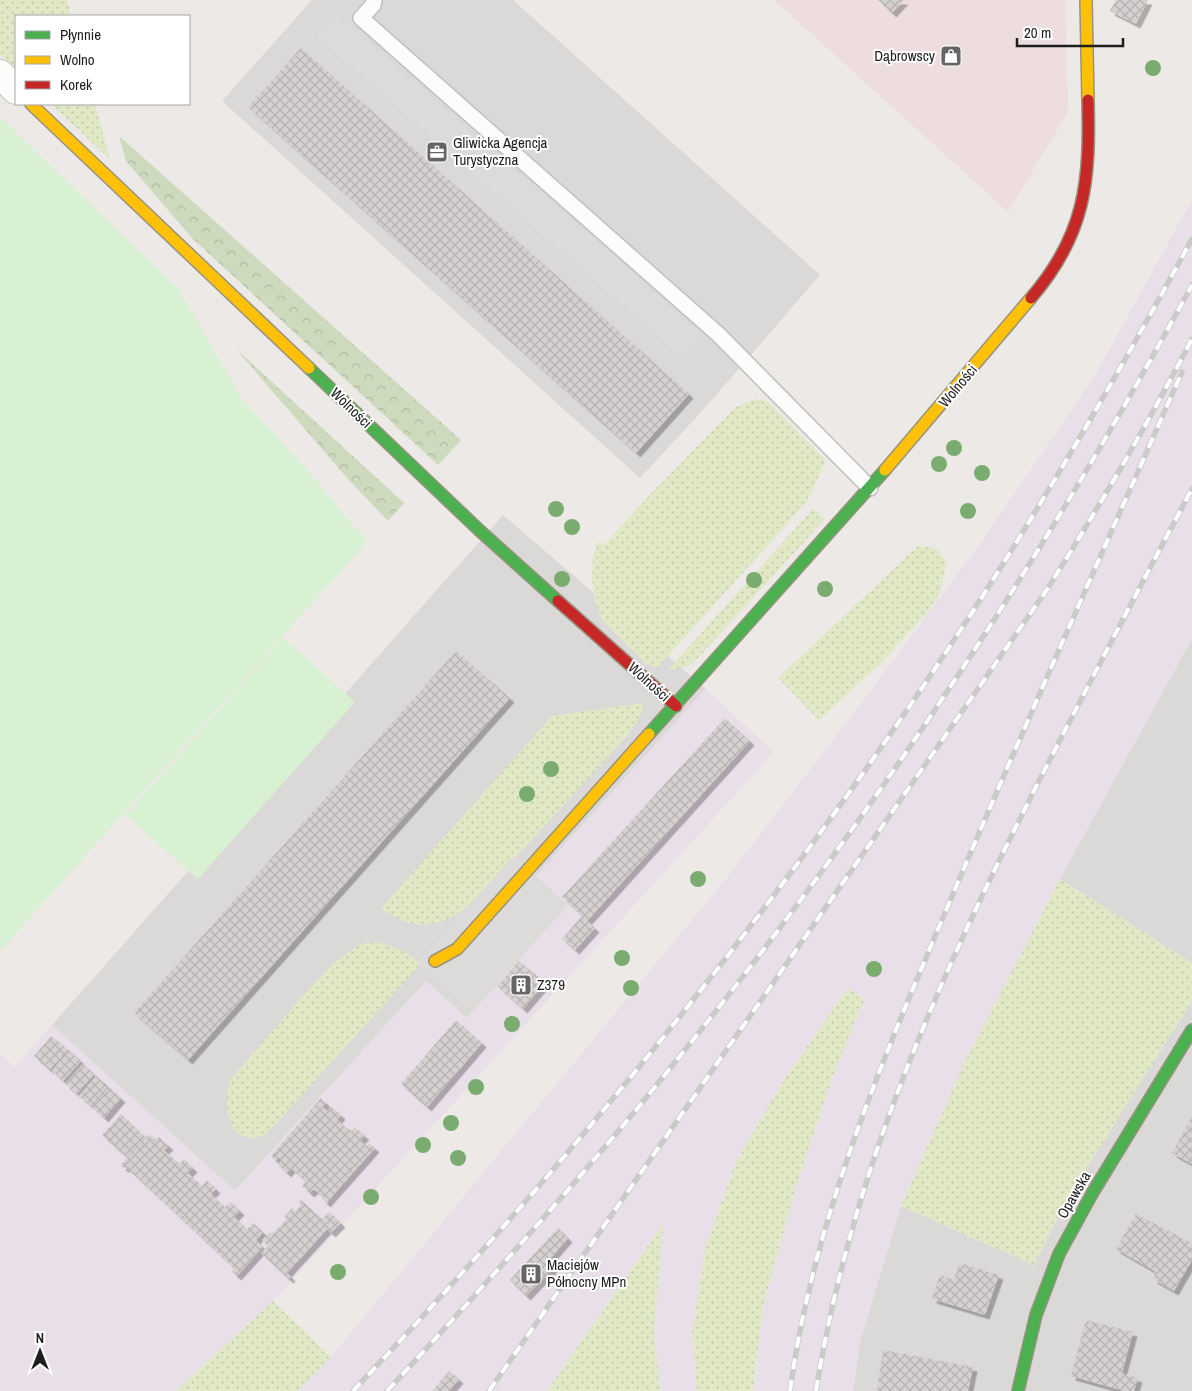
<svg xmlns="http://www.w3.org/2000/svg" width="1192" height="1391" font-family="'Archivo Narrow',sans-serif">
<defs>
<pattern id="grass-dots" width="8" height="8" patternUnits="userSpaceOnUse" patternTransform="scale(1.25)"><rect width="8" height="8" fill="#e0e8c6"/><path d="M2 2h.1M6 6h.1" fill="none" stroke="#c0c7aa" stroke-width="1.8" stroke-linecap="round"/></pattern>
<pattern id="forest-crowns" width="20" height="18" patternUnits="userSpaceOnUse" patternTransform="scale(1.25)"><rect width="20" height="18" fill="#cddabd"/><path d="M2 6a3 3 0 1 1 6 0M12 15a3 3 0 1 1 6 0" fill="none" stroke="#b0bba2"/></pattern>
<pattern id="building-cross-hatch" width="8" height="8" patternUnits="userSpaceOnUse" patternTransform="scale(1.25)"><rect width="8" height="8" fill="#d5d1d0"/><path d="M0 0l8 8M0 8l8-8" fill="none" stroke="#b6b3b2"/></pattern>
<filter id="shadow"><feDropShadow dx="4.5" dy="4.5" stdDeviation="0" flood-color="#0004"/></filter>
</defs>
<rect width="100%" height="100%" fill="#ece9e7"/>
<g fill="#dbd9d8">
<polygon points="312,0 513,0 820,275 704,409 640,478 222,101"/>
<polygon points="503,515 706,689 536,876 568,905 467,1018 426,981 235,1191 52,1025"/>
<polygon points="1192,630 1192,963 1060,879"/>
<polygon points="1192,1001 1192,1391 853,1391 860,1341 901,1206 1034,1265 1066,1201"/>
</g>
<polygon fill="#eedddf" points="774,0 1065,0 1068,112 1008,212"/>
<g fill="#e9dfe8">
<polygon points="1192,200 1192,639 1060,879 967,1059 901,1206 860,1341 853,1391 753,1391 763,1306 794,1193 832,1078 864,1000 848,988 782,1083 736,1162 706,1246 692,1333 697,1391 660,1391 654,1331 662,1225 547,1391 298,1391 331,1357 725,880 863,701 985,537 1095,375"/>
<polygon points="706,689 774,752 273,1301 176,1391 0,1391 0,1053 15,1067 52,1025 235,1191 426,981 467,1018 568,905 536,876"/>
</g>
<g fill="url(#grass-dots)">
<polygon points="0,0 67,0 71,16 16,16 16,71 0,55"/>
<polygon points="51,104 95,104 110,159"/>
<polygon points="756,399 768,402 826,461 806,503 657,668 645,663 602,620 595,601 592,579 593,556 598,541 603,546 644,501 736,407"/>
<polygon points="813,509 825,519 696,660 686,667 668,670"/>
<polygon points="918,546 936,548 947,562 939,595 925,615 882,662 819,720 778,678"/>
<path d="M643,703L641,715L628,735L487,889C455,920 423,941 381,908L552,716Z"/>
<polygon points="1060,879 1192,963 1192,1001 1066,1201 1034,1265 901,1206 967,1058"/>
<path d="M370,942C391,943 405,950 421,964L272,1128C266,1135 262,1138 252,1138C225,1136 224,1100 230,1080L309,989L334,963L358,945Z"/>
<polygon points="848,988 864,1000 832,1078 794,1193 763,1306 753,1391 697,1391 692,1333 706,1246 736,1162 782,1083"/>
<polygon points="663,1224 654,1331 660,1391 547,1391"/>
<polygon points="273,1301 331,1357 298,1391 176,1391"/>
</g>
<g fill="url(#forest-crowns)">
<polygon points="119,136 461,440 438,465 192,238 126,161"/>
<polygon points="235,348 404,503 388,521 348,479"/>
</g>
<g fill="#d9f1d3">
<polygon points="0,117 180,291 242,399 309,472 367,542 0,951"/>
<polygon points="283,638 355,702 198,879 126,815"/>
</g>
<g fill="#dcdbda">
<polygon points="336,14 703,335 683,358 317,37"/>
<polygon points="513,857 567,906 471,1011 417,963"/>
</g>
<g fill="url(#building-cross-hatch)" filter="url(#shadow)">
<polygon points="878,0 904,0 892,13"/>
<polygon points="1116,0 1148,0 1136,24 1110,11"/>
<polygon points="301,48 689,394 636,453 248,107"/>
<polygon points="456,651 510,698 188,1060 134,1013"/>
<polygon points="725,718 750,741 587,921 595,928 575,950 562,939 582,916 562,897"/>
<polygon points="519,961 545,983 523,1009 497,986"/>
<polygon points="456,1020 482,1043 427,1107 401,1084"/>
<polygon points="51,1036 68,1049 50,1070 34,1056"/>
<polygon points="69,1050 81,1061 63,1081 52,1071"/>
<polygon points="83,1064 94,1074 77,1094 65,1084"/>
<polygon points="96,1076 108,1086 91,1106 79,1096"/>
<polygon points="109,1087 121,1098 104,1118 92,1107"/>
<polygon points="321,1098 326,1103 323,1107 327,1111 332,1107 341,1115 337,1120 351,1131 355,1127 365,1136 360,1140 367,1146 369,1143 375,1148 326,1203 322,1199 324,1197 314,1189 310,1193 302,1186 306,1181 291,1168 287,1173 278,1165 282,1160 278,1157 275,1160 271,1156"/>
<polygon points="121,1114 145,1137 127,1157 102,1135"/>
<polygon points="1192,1117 1192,1164 1172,1153"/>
<polygon points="149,1134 153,1137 151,1138 154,1141 159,1137 169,1146 164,1150 179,1164 184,1159 193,1168 188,1173 202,1186 207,1180 216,1189 211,1194 225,1207 231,1202 240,1211 234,1217 247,1229 253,1223 263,1232 256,1240 263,1247 237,1276 232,1272 234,1268 126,1167 124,1168 121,1165"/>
<polygon points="301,1200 322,1219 329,1212 341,1223 331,1233 327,1229 287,1273 291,1277 289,1279 261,1253 268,1246 262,1240 270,1232 272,1234 287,1219 284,1217 292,1208 295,1211 301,1205 299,1203"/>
<polygon points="1136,1214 1192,1243 1192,1260 1174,1291 1153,1279 1156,1272 1116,1249"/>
<polygon points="558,1228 568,1238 547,1262 553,1268 526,1296 510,1280"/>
<polygon points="959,1263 999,1275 985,1315 932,1299 940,1275 954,1280"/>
<polygon points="1086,1320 1133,1332 1122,1373 1138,1378 1134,1391 1124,1391 1071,1376"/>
<polygon points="883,1350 973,1367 968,1391 877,1391"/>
<polygon points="449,1371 459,1379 449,1391 432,1391"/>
</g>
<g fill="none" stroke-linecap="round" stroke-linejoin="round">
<g stroke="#c2c0bf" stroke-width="18">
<polyline id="lane" points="374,0 373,5 361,18 719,335 870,488"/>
</g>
<g stroke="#c2c0bf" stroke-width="30">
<polyline id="street" points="0,74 16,90"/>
</g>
<g stroke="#97937f" stroke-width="14">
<g id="fast">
<polyline points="309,368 479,530 558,601"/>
<polyline points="649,734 885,470"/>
<polyline points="1018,1391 1036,1315 1059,1254 1093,1192 1192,1030"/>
</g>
</g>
<g stroke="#97937f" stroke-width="14">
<g id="slow">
<polyline points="1086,0 1088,100"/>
<polyline points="31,104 309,368"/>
<polyline points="885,470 1031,298"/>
<polyline points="435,961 457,949 649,734"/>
</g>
</g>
<g stroke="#97937f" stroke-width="14">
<g id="jam">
<path d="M1031,298C1086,234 1090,181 1088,100"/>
<polyline points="558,601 676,706"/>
</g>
</g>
<use href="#lane" stroke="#fcfcfb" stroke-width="15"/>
<use href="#street" stroke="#fcfcfb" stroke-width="28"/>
<use href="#fast" stroke="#4caf50" stroke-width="11"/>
<use href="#slow" stroke="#ffc107" stroke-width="11"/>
<use href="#jam" stroke="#c62828" stroke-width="11"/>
<g stroke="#cacac9" stroke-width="5.5">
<g id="rail">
<path d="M353,1391C577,1155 783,901 962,628C1044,502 1120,371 1192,239"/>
<path d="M387,1391C467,1305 545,1218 621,1128C839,868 1030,583 1192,285"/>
<path d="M489,1391L1046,591C1098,509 1147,425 1192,339"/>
<path d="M790,1391C813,1220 883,1059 950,901C1025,724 1104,549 1182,372"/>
<path d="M816,1391C853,1159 952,949 1059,742C1103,657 1147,573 1192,489"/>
</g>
</g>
<use href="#rail" stroke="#fff" stroke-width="4" stroke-dasharray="11" stroke-linecap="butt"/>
</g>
<g fill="#7aac70">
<circle cx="1153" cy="68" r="8"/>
<circle cx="954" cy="448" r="8"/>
<circle cx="939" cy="464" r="8"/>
<circle cx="982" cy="473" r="8"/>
<circle cx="556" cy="509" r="8"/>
<circle cx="968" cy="511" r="8"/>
<circle cx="572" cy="527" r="8"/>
<circle cx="562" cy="579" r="8"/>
<circle cx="754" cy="580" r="8"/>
<circle cx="825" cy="589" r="8"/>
<circle cx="551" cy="769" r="8"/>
<circle cx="527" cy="794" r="8"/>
<circle cx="698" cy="879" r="8"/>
<circle cx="622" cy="958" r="8"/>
<circle cx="874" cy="969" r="8"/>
<circle cx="631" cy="988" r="8"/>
<circle cx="512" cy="1024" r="8"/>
<circle cx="476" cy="1087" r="8"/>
<circle cx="451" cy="1123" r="8"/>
<circle cx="423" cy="1145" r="8"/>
<circle cx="458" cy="1158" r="8"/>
<circle cx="371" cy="1197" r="8"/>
<circle cx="338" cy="1272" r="8"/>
</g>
<defs>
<g id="shop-square" transform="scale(1.125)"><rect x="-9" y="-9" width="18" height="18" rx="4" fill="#666564" stroke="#fff"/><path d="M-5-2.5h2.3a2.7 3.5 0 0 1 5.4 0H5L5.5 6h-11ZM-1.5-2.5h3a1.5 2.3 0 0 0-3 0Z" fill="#fff"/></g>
<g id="office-square" transform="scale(1.125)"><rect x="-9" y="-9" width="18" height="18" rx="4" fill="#666564" stroke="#fff"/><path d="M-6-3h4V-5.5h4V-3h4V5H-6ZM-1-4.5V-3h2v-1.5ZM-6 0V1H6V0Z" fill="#fff"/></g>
<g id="building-square" transform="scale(1.125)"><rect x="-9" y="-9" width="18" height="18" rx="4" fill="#666564" stroke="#fff"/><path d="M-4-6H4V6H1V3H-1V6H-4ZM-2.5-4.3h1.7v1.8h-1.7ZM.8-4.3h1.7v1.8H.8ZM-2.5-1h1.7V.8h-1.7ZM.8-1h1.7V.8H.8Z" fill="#fff"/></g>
</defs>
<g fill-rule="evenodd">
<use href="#shop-square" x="951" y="56"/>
<use href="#office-square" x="437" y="152"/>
<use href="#building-square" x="521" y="985"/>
<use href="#building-square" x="531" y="1274"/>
</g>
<g text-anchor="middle" stroke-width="4" stroke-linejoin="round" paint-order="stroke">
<g font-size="15" fill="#1e1e1e" stroke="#fff" text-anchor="start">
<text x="935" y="61" text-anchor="end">Dąbrowscy</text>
<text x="453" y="148">Gliwicka Agencja<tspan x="453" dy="17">Turystyczna</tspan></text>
<text x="537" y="990">Z379</text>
<text x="547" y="1270">Maciejów<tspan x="547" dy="17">Północny MPn</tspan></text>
</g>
<g font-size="15" fill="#1e1e1e" stroke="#fff">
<text transform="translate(958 386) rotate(-50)" y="5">Wolności</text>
<text transform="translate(351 408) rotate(44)" y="5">Wolności</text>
<text transform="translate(649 682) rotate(42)" y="5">Wolności</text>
<text transform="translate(1074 1195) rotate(-60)" y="5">Opawska</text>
</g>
</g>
<rect x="15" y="15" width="175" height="90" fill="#ffffff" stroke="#a5a5a5"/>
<rect x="25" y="31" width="25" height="8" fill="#4caf50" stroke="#a5a5a5"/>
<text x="60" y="40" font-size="15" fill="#1e1e1e">Płynnie</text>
<rect x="25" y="56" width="25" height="8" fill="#ffc107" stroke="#a5a5a5"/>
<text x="60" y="65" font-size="15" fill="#1e1e1e">Wolno</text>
<rect x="25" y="81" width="25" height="8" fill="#c62828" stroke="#a5a5a5"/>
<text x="60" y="90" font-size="15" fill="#1e1e1e">Korek</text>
<g transform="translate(40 1351)" stroke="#ffffff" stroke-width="4" paint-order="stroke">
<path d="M0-4L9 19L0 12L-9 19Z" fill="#1e1e1e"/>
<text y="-8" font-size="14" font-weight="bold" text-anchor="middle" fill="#1e1e1e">N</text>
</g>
<path d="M1017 38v8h106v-8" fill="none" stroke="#1e1e1e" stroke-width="2.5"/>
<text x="1024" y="38" font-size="15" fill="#1e1e1e" stroke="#ffffff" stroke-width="4" paint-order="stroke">20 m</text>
</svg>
